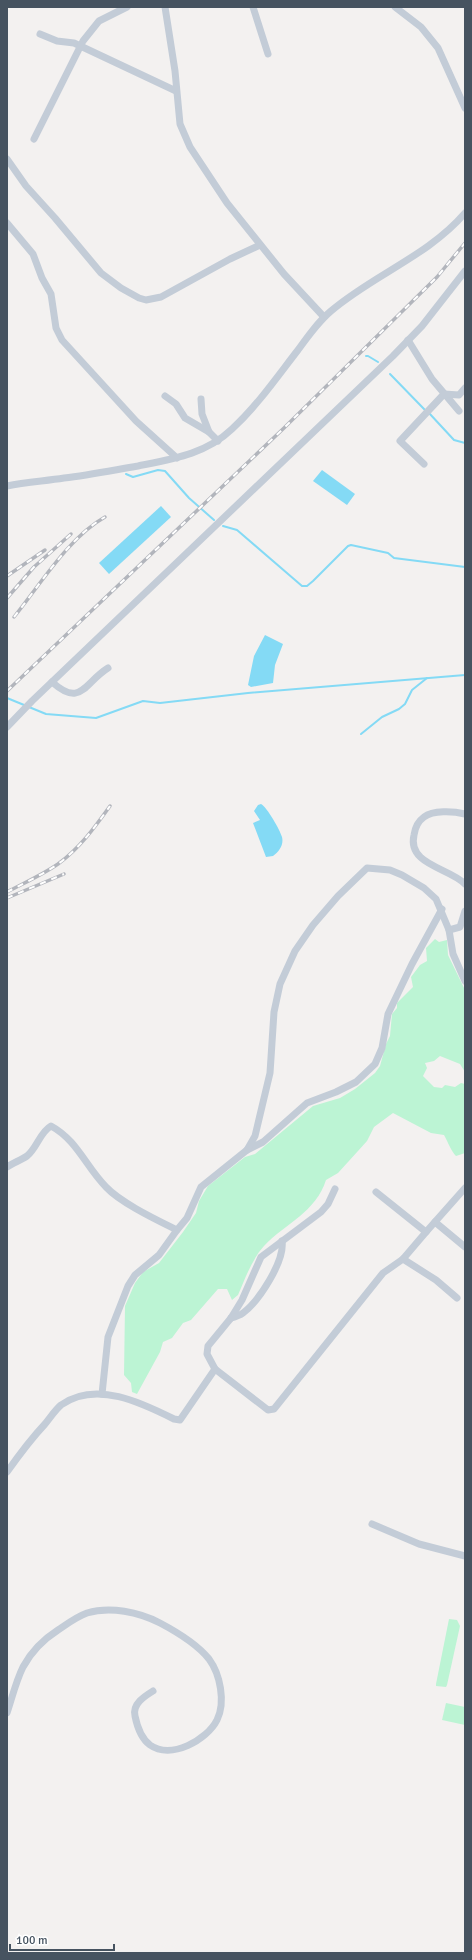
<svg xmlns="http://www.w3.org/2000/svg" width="472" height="1960" font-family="Signika,sans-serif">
<rect width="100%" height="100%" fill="#f3f1f0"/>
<g fill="#bcf4d4">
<path d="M435,939L439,942L447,940L448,955L465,990V1072L460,1064L440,1056L434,1061L425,1063L427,1068L423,1076L434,1087L442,1088L445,1085L455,1087L461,1083L465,1084V1153L456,1156C451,1151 448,1142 444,1135L431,1133L393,1113L374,1127L367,1141L358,1151L338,1173L326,1180C316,1212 286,1223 264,1246C252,1259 245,1279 238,1295L232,1300L227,1289H218L191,1320L183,1323L172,1338L163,1342L160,1352L137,1394L132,1392L131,1383L124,1375L125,1306L135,1283L143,1272L159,1263L183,1232L196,1213L199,1201L208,1186L245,1157L255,1154L313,1106L340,1098L355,1089L375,1073L380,1066L386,1044L390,1036L392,1014L397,1008V1003L413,987L411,977L420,965L427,961L426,948Z"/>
<polygon points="449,1619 457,1620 460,1626 447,1685 446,1687 436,1686 436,1684"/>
<polygon points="446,1703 465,1707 465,1725 442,1720"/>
</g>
<g fill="#84daf5">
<polygon points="322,470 355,494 347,505 313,481"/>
<polygon points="161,506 171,517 109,574 99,563"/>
<polygon points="265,635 283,644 275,665 273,683 251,687 248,685 254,656"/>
<path d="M261,804C267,807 280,830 282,837C284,845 279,852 273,856L266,857L253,823L260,820L254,811L258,805Z"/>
</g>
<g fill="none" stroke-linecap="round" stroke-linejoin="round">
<g stroke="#84daf5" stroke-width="2">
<polyline points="366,356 368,356 378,362"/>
<polyline points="390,374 425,410"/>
<polyline points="429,413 454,440 465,443"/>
<polyline points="126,474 133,477 158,470 165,471 189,498 214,520"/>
<polyline points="223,526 237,530 302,586 307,586 313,581 348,546 351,545 388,553 394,558 465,567"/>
<polyline points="7,698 46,714 96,718 143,701 160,703 248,693 465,675"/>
<polyline points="361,734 382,717 399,709 405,704 412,690 427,678"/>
</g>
<g stroke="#c3ccd7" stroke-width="7">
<polyline points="165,7 175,71 180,124 190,147 227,203 284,274 324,317"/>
<polyline points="253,7 268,54"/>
<polyline points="395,7 421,27 438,48 465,108"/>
<polyline points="40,34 57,41 74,43 176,91"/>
<polyline points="34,139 83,41 99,21 127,7"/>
<polyline points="7,159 26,186 55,218 101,273 121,288 139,298 146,300 161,297 230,259 260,245"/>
<polyline points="7,223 33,254 42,278 51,294 56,328 62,340 136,421 177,458"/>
<polyline points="408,340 432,379 459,411"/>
<polyline points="165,396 176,404 185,418 209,432 218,441"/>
<polyline points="201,399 202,414 209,432"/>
<polyline points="424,464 400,441 444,394 459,395 465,388"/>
<path d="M7,486C26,482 45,481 64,478C89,475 114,470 138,466C173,459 206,454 232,429C257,406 277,377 298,350C308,336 318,322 331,311C373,275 428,256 465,213"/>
<path d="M52,682C81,708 84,683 108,668"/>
<polyline points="7,727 32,701 393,356 422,326 465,271"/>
<path d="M465,814C453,811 433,810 424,817C417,822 415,828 414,835C407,865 450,868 465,884"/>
<polyline points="449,930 460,927 465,911"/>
<polyline points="247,1150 263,1142 307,1103 336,1092 356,1082 375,1064 382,1048 388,1014 412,964 442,909"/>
<path d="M7,1167C13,1163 21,1160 27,1156C37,1148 40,1132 51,1126C77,1140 86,1167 106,1187C121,1203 157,1220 177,1230L187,1218L201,1187L247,1150L255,1136L270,1073L274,1012L280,984L295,951L313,925L338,896L367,868L390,870L402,875L424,888L436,899L449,930L453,954L465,981"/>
<polyline points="335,1189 328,1204 321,1212 261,1257 242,1300 231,1318 208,1346 207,1354 215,1369 268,1410 274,1409 383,1273 403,1259 426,1232"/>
<polyline points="376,1192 426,1232 465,1188"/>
<polyline points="435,1222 465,1247"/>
<polyline points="403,1259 436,1280 457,1298"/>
<path d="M231,1318C235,1317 239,1316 243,1313C259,1301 285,1261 282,1241"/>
<polyline points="102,1394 108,1337 128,1286 135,1275 159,1255 177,1230"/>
<path d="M7,1472C19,1455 31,1439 45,1424C50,1418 55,1410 61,1405C96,1380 142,1403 174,1419L180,1420L215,1369"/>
<polyline points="372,1524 419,1544 465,1556"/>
<path d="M7,1713C12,1698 16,1681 23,1667C31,1652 44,1639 58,1630C67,1624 76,1617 87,1613C110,1606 139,1612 160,1623C177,1632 197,1644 209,1659C220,1674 226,1702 217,1720C207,1740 171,1760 150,1745C142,1739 137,1726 135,1716C132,1704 145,1696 153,1691"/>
</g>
<g stroke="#b2b5bc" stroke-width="3.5">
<g id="rail">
<polyline points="7,576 45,550"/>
<polyline points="7,598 34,567 71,534"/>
<path d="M14,617C40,585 69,537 105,517"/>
<polyline points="7,691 284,428 437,277 465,243"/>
<path d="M7,892C24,883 42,875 58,864C80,848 95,827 110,806"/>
<polyline points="7,898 64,874"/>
</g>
</g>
<use href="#rail" stroke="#fff" stroke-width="2" stroke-dasharray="6" stroke-linecap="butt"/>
</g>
<rect width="472" height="1960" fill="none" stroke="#465360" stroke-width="16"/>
<path d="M10 1944v6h104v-6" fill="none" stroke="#465360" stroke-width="2"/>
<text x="16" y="1944" font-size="12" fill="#465360" stroke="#ffffff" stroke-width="3" paint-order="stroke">100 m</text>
</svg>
